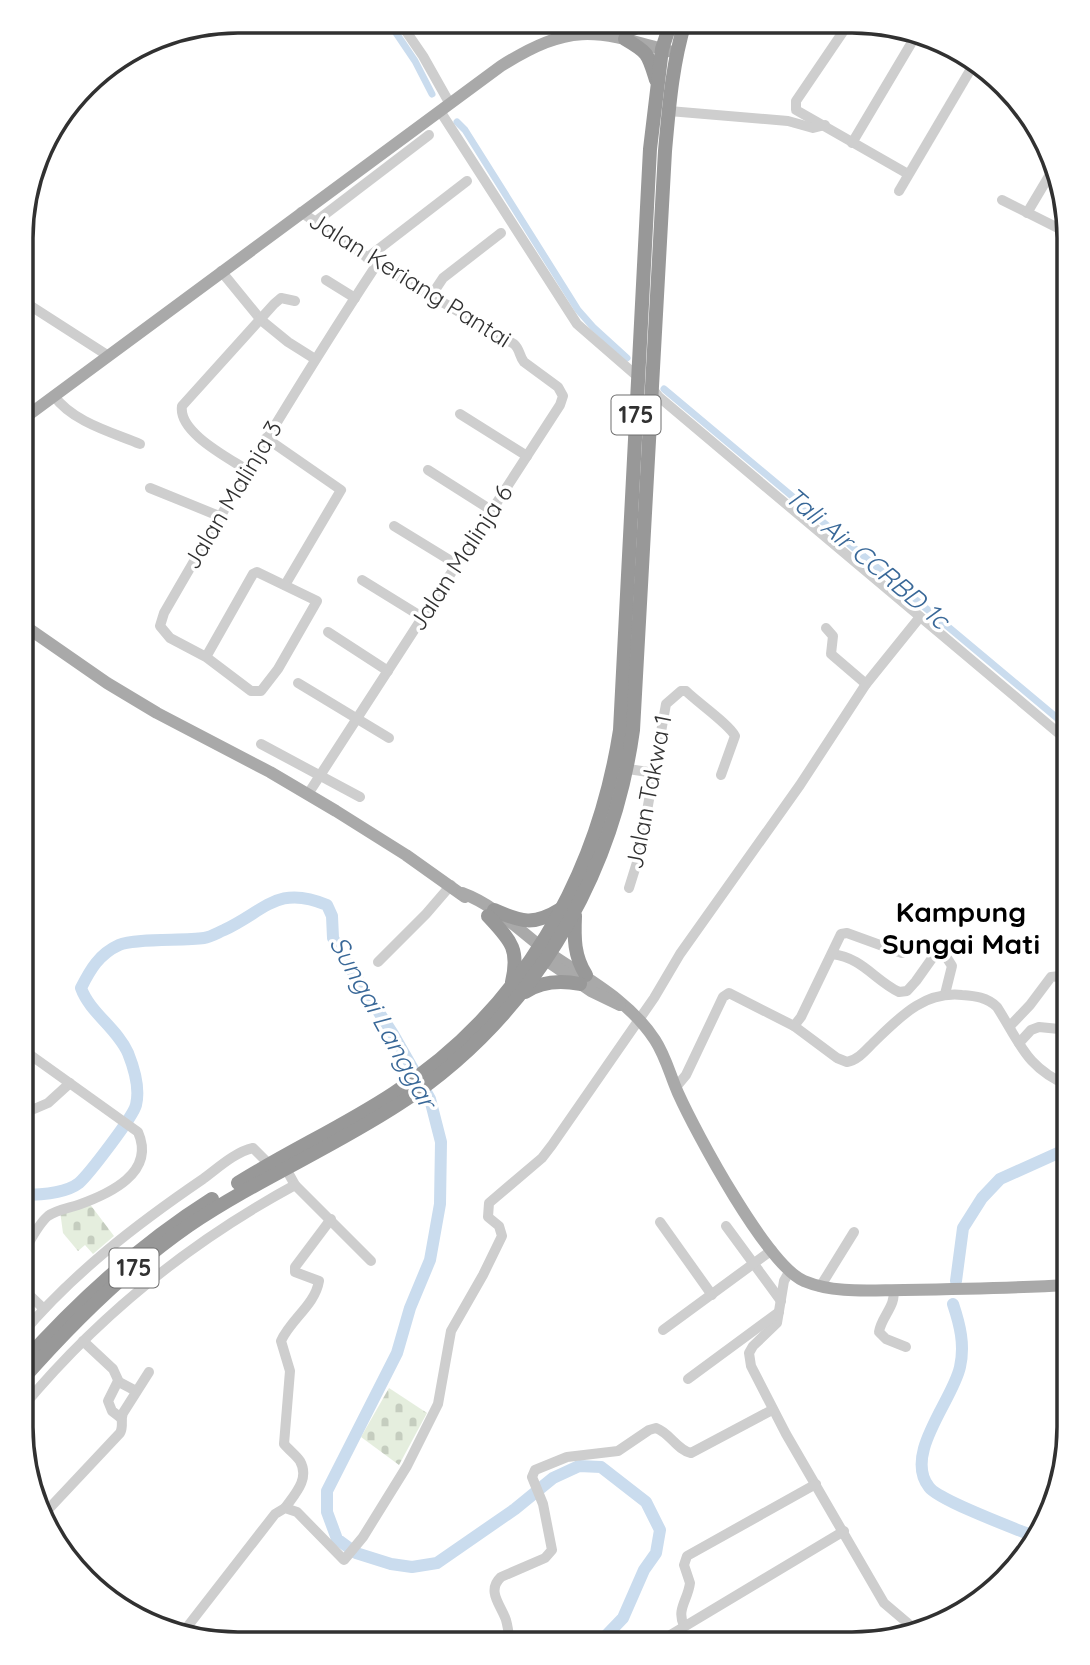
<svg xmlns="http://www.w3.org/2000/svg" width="1090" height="1665" font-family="Quicksand,sans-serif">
<defs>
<pattern id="cemetery-stones" width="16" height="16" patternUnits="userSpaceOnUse" patternTransform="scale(1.75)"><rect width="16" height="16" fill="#e5eede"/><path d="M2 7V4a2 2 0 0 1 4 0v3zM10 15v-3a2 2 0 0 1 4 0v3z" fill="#c5cdbf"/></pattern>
</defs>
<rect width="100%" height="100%" fill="#fff"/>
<g fill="url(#cemetery-stones)">
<polygon points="22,982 34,992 22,1020"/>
<polygon points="89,1203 114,1236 93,1254 85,1245 78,1251 63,1233 60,1211"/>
<polygon points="389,1388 427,1413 399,1465 361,1437"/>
</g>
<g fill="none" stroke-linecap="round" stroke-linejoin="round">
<g stroke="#cadcee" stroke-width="7">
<polyline points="388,21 415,61 432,94"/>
<polyline points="457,122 465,130 578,310 593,327 627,358"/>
<polyline points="664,389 1069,728"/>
</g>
<g stroke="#cadcee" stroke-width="12">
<path d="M21,1195C38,1195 65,1194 79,1183C89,1174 133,1117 136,1105C140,1089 134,1068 128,1053C117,1028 90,1013 81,988C90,970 99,954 119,945C135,938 183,941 204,938C211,937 217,933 224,930C265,911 277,884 327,905L332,916L333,938L345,960L393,1034L430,1099L441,1142L440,1204L430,1260L410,1308L397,1353L327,1491V1512L337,1539L356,1553L391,1564L412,1567L437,1563L515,1509L553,1478L579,1466L601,1467L646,1502L660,1530L656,1553L644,1570L623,1618L599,1643"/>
<polyline points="956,1281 963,1228 982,1198 1000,1179 1069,1148"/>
<path d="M953,1304C960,1325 965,1345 960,1367C953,1400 903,1454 929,1487C938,1500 1016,1529 1036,1537"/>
</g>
<g stroke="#cecece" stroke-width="10">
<polyline points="399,21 423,56 450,104"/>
<polyline points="849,23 796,101 796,110 908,174"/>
<polyline points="440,111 577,324 638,377"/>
<polyline points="669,111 788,121 813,128 825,125"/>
<polyline points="852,143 915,37"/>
<polyline points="899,191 975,62"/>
<polyline points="1002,200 1068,233"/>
<path d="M301,212L377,264L514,344C520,349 519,356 524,362L558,387L563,396L560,405L308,794"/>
<polyline points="1027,213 1055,166"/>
<polyline points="315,222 429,135"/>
<polyline points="367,258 467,181"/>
<polyline points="221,271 261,320 288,342 315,359"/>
<polyline points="326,280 355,298"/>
<polyline points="431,296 443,278 501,233"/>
<polyline points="23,301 107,355"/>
<polyline points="651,387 659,397 1069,742"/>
<path d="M54,396C73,422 111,432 140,444"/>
<polyline points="460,414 527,456"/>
<polyline points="266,438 341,490 285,585"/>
<path d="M247,470C227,457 178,432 182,406L274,304L281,298L295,301"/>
<polyline points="428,470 491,510"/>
<polyline points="150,488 219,516"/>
<polyline points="394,526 456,564"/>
<polyline points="362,580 422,617"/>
<polyline points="826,628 833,636 831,654 866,684"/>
<polyline points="328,632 388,671"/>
<path d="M206,657L253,574L257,572L317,601L278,669L261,691H251L206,657L170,638L160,626L164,613C232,495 302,378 377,264"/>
<polyline points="298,683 389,738"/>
<polyline points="261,744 360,797"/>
<polyline points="628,769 655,773"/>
<path d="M629,888L639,856L666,704L681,691H686C697,702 730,725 735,736L721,775"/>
<path d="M832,954C863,958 873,979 899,992L907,991L916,981L933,957L940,954L947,958L952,966L945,994"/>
<polyline points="378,962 426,914 451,885"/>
<polyline points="794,1026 801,1017 841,934 847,933 902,953"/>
<polyline points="1010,1026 1030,1005 1051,977 1060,976 1069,982"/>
<polyline points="1019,1043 1031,1030 1039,1027 1069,1030"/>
<polyline points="1062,1083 1069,1069"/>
<path d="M676,1087L686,1075L723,997L729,993L794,1026L837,1058L847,1062C858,1060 866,1050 873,1043C899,1018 923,991 962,995C975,996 987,997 997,1007C1020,1043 1026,1068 1069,1086"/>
<polyline points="22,1103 34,1109 48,1103 70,1083"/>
<polyline points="285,1167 295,1185 371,1261"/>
<polyline points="660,1222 712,1295"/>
<polyline points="726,1226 781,1301"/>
<path d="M21,1256C29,1244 37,1225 48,1216C56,1210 69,1208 78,1205C109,1194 156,1173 138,1132L22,1049"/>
<polyline points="789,1272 784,1281 777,1323 753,1346 749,1353 751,1366 786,1434 884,1603 917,1631"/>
<polyline points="21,1287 43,1308"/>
<polyline points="820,1287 854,1232"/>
<path d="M893,1290C897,1305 881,1317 879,1332L886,1339L906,1347"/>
<polyline points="663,1330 772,1250"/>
<path d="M21,1335C73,1273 137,1224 203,1179C218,1168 235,1152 253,1148L269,1164"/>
<polyline points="83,1341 113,1369 119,1382 136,1391"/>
<polyline points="688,1379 779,1312"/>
<polyline points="118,1381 108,1401 112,1411 121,1418"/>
<path d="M21,1409C97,1317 190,1242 295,1185"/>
<path d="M285,1508C295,1494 310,1479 300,1461C296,1455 289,1450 284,1444L290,1371L281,1341C291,1319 315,1305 319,1281L295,1272V1267L331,1219"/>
<path d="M42,1516L120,1433C124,1426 120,1420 123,1413L149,1372"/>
<path d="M684,1626C676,1609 688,1600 690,1583L684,1565L687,1556L816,1484"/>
<polyline points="184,1631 275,1514 285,1508 297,1512 344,1560 363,1537 407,1466 438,1404 451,1331 483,1275 502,1236 499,1226 488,1217 489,1203 542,1158 552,1145 654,998 680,954 800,785 866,684 920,617"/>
<path d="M510,1643C509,1635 508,1627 506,1620C501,1605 486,1591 501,1577L545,1558L552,1550L543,1504L532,1477L535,1470L567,1457L618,1451L649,1430L656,1428C670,1433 677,1450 691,1453L772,1410"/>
<polyline points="657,1643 844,1531"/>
</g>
<g stroke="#a9a9a9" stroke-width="12">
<path d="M23,419L501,66C575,20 597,31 676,53"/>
<polyline points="22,624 107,683 157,713 270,772 336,811 406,855 465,897"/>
<path d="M462,893C495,905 521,932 549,953C587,979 629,1000 655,1040C666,1057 670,1075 678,1093C696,1133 767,1265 804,1281C835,1294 872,1290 904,1290C959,1289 1014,1288 1069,1285"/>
<polyline points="540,956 591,991 620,1005"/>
</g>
<g stroke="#989898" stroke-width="14">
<polyline points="627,31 650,22"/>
<path d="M625,39C649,53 648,54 656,80"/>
<path d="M494,910C521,922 534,926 561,909"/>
<path d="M488,916C510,940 520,948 512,982"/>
<path d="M575,916C574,938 574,956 586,975"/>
<path d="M525,992C542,981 560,980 580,984"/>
<path d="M238,1183C289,1151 344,1126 394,1093C521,1011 597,878 620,730L650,149L662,49L671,22"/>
<path d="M21,1365C78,1301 139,1245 212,1199"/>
<path d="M21,1381C71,1324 125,1270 188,1226C256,1180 330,1149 399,1104C528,1020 612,882 633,730L665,151C669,107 672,65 685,22"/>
</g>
</g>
<g text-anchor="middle" stroke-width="7" stroke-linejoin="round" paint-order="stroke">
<g fill="#fff" stroke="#6f6f6f" stroke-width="2">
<rect x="611.5" y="395.5" width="49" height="39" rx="5"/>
<rect x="109.5" y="1248.5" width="49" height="39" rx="5"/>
</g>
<g font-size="23" font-weight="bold" fill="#313131">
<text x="636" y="423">175</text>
<text x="134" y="1276">175</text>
</g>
<g font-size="24" fill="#313131" stroke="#fff">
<text transform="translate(410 280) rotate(32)" y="8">Jalan Keriang Pantai</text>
<text transform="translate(233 495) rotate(-59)" y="8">Jalan Malinja 3</text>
<text transform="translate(461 558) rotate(-57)" y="8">Jalan Malinja 6</text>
<text transform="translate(649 792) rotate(-79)" y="8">Jalan Takwa 1</text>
</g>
<g font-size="26" font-style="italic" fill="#396898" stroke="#fff">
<text transform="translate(867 558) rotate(40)" y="9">Tali Air CCRBD 1c</text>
<text transform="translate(383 1022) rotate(61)" y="9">Sungai Langgar</text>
</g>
<g font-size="28" font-weight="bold" fill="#000" stroke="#fff">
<text x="961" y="922">Kampung<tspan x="961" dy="32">Sungai Mati</tspan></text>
</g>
</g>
<path d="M0 0H1090V1665H0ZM238 33H852A205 205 0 0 1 1057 238V1427A205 205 0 0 1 852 1632H238A205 205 0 0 1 33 1427V238A205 205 0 0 1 238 33Z" fill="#fff" fill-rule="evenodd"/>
<path fill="none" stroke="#313131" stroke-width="3.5" d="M238 33H852A205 205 0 0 1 1057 238V1427A205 205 0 0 1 852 1632H238A205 205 0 0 1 33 1427V238A205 205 0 0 1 238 33Z"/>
</svg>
